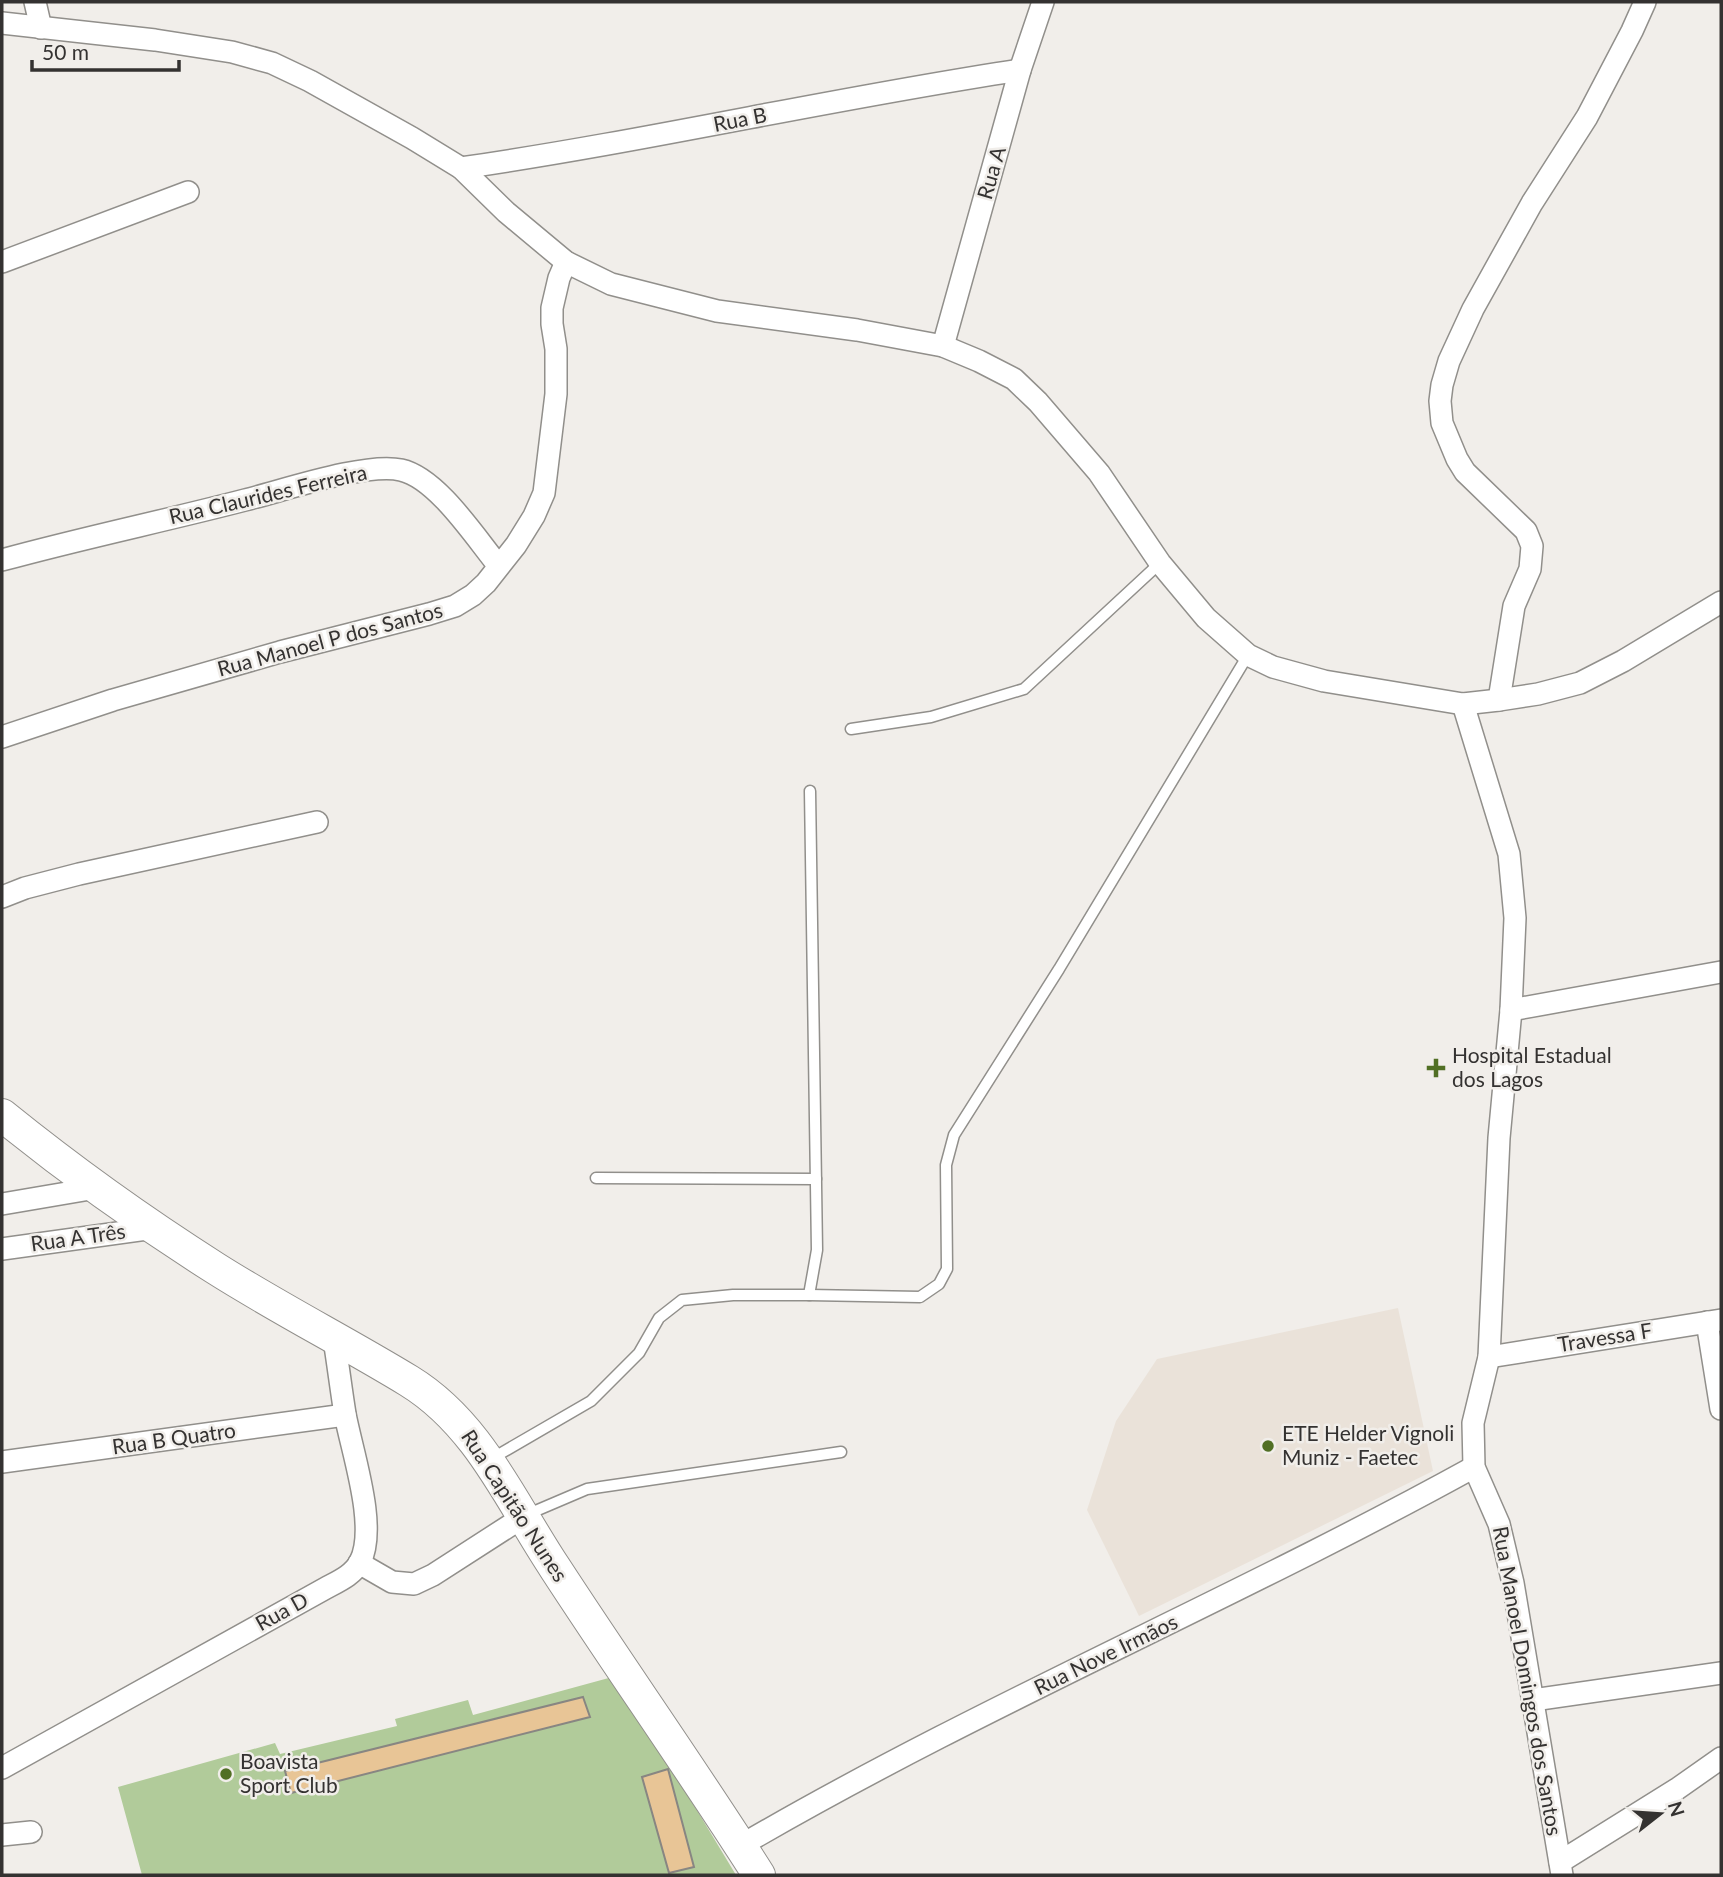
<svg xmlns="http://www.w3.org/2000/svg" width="1723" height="1877" font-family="Lato,sans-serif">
<rect width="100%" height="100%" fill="#f1eeea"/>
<polygon fill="#eae2d9" points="1398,1308 1433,1471 1139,1616 1087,1510 1116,1421 1157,1359"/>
<path fill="#b1cb9a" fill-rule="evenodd" d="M616,1676L736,1875H142L118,1787L275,1743L280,1754L397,1726L395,1719L468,1700L473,1715ZM583,1697L589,1717L291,1793L286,1771ZM668,1769L694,1866L670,1873L642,1777Z"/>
<g fill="#e8c596" stroke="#888682" stroke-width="2">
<polygon points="583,1697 590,1717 291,1793 285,1771"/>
<polygon points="668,1769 694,1867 669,1873 642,1777"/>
</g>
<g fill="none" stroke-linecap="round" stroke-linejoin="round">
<g stroke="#918f8b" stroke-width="13">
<g id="lane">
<polyline points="851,729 931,717 1024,689 1160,563"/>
<polyline points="596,1178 816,1179"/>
<polyline points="809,1295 920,1297 939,1284 947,1269 946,1165 954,1135 1059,969 1248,655"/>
<polyline points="491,1459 591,1401 639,1353 659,1318 682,1300 733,1295 809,1295 817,1250 810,791"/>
<polyline points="526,1515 587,1489 841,1452"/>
</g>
</g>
<g stroke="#918f8b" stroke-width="24">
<g id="street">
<polyline points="35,2 41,28"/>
<polyline points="2,23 155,40 232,52 272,63 310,81 412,138 461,168 506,212 566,262 611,284 717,311 857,330 943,346 979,361 1014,379 1038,402 1099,473 1160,563 1206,618 1248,655 1273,667 1324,681 1463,704 1499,700 1538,694 1580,683 1623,661 1721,602"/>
<path d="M461,168C648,141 833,98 1020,70"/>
<polyline points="2,262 188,192"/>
<polyline points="943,346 1020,70 1043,2"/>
<path d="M2,560C82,538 164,521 245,500C282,491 366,462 401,470C437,478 475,537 498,565"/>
<polyline points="1499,700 1514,606 1530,569 1532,546 1526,531 1465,472 1457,459 1442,423 1440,401 1442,385 1449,361 1473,309 1532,203 1587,117 1632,31 1645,2"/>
<polyline points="1463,704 1509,854 1515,918 1511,1010 1499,1138 1489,1357 1473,1423 1474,1467 1499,1524 1513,1583 1562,1875"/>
<polyline points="2,737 113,700 280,652 429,614 455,606 473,595 486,583 516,545 534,516 544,493 556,394 556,349 552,324 552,308 559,278 566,262"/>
<polyline points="2,897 25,888 79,874 317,822"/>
<polyline points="1511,1010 1721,972"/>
<polyline points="2,1204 96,1188"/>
<polyline points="2,1249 154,1228"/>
<polyline points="1707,1322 1721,1409"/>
<polyline points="1489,1357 1721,1320"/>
<polyline points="2,1462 345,1415"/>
<polyline points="359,1563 392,1582 414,1584 433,1575 523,1517"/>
<polyline points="1533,1700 1721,1673"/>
<path d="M2,1768L326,1588C339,1581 353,1575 360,1562C378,1527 352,1452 345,1414C341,1389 338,1364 334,1339"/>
<polyline points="2,1835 31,1832"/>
<path d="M740,1846C978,1707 1233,1600 1474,1467"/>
<polyline points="1560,1862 1677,1789 1721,1758"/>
</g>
</g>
<g stroke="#918f8b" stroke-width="34">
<path id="secondary" d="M2,1115C70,1170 141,1221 215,1268C278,1308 345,1342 409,1381C479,1424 511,1502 555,1568C622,1671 693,1771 759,1875"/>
</g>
<use href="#lane" stroke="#fff" stroke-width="10"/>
<use href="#street" stroke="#fff" stroke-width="21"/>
<use href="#secondary" stroke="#fff" stroke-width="32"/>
</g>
<g fill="#516f24" stroke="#f1eeea" stroke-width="2.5">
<path d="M1432.5 1057.5h7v7h7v7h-7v7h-7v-7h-7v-7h7z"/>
<circle cx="1268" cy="1446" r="7"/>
<circle cx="226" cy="1774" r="7"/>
</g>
<g text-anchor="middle" stroke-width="5" stroke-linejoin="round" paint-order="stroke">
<g font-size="21" fill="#343231" stroke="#f1eeea">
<text transform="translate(740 120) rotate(-11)" y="7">Rua B</text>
<text transform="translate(992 173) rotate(-74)" y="7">Rua A</text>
<text transform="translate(268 495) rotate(-13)" y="7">Rua Claurides Ferreira</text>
<text transform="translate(330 640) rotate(-15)" y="7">Rua Manoel P dos Santos</text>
<text transform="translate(78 1238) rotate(-8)" y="7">Rua A Três</text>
<text transform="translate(1605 1338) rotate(-9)" y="7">Travessa F</text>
<text transform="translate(174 1439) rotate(-8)" y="7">Rua B Quatro</text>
<text transform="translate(514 1506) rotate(57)" y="7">Rua Capitão Nunes</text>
<text transform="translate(282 1612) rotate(-29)" y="7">Rua D</text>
<text transform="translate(1106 1655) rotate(-26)" y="7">Rua Nove Irmãos</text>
<text transform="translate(1527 1681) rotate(80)" y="7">Rua Manoel Domingos dos Santos</text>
</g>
<g font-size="21" fill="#343231" stroke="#f1eeea" text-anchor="start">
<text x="1452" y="1063">Hospital Estadual<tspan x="1452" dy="24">dos Lagos</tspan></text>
<text x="1282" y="1441">ETE Helder Vignoli<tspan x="1282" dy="24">Muniz - Faetec</tspan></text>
<text x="240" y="1769">Boavista<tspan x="240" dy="24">Sport Club</tspan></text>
</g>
</g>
<rect width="1723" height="1877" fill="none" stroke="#343231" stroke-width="7"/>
<g transform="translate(1660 1814) rotate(73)" stroke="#f1eeea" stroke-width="5" paint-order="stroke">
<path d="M0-5L12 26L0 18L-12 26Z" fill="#343231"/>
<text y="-10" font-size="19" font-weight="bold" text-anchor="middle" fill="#343231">N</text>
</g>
<path d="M32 60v10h147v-10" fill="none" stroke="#343231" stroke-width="3.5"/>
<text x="42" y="60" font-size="21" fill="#343231" stroke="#f1eeea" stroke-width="5" paint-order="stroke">50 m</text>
</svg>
